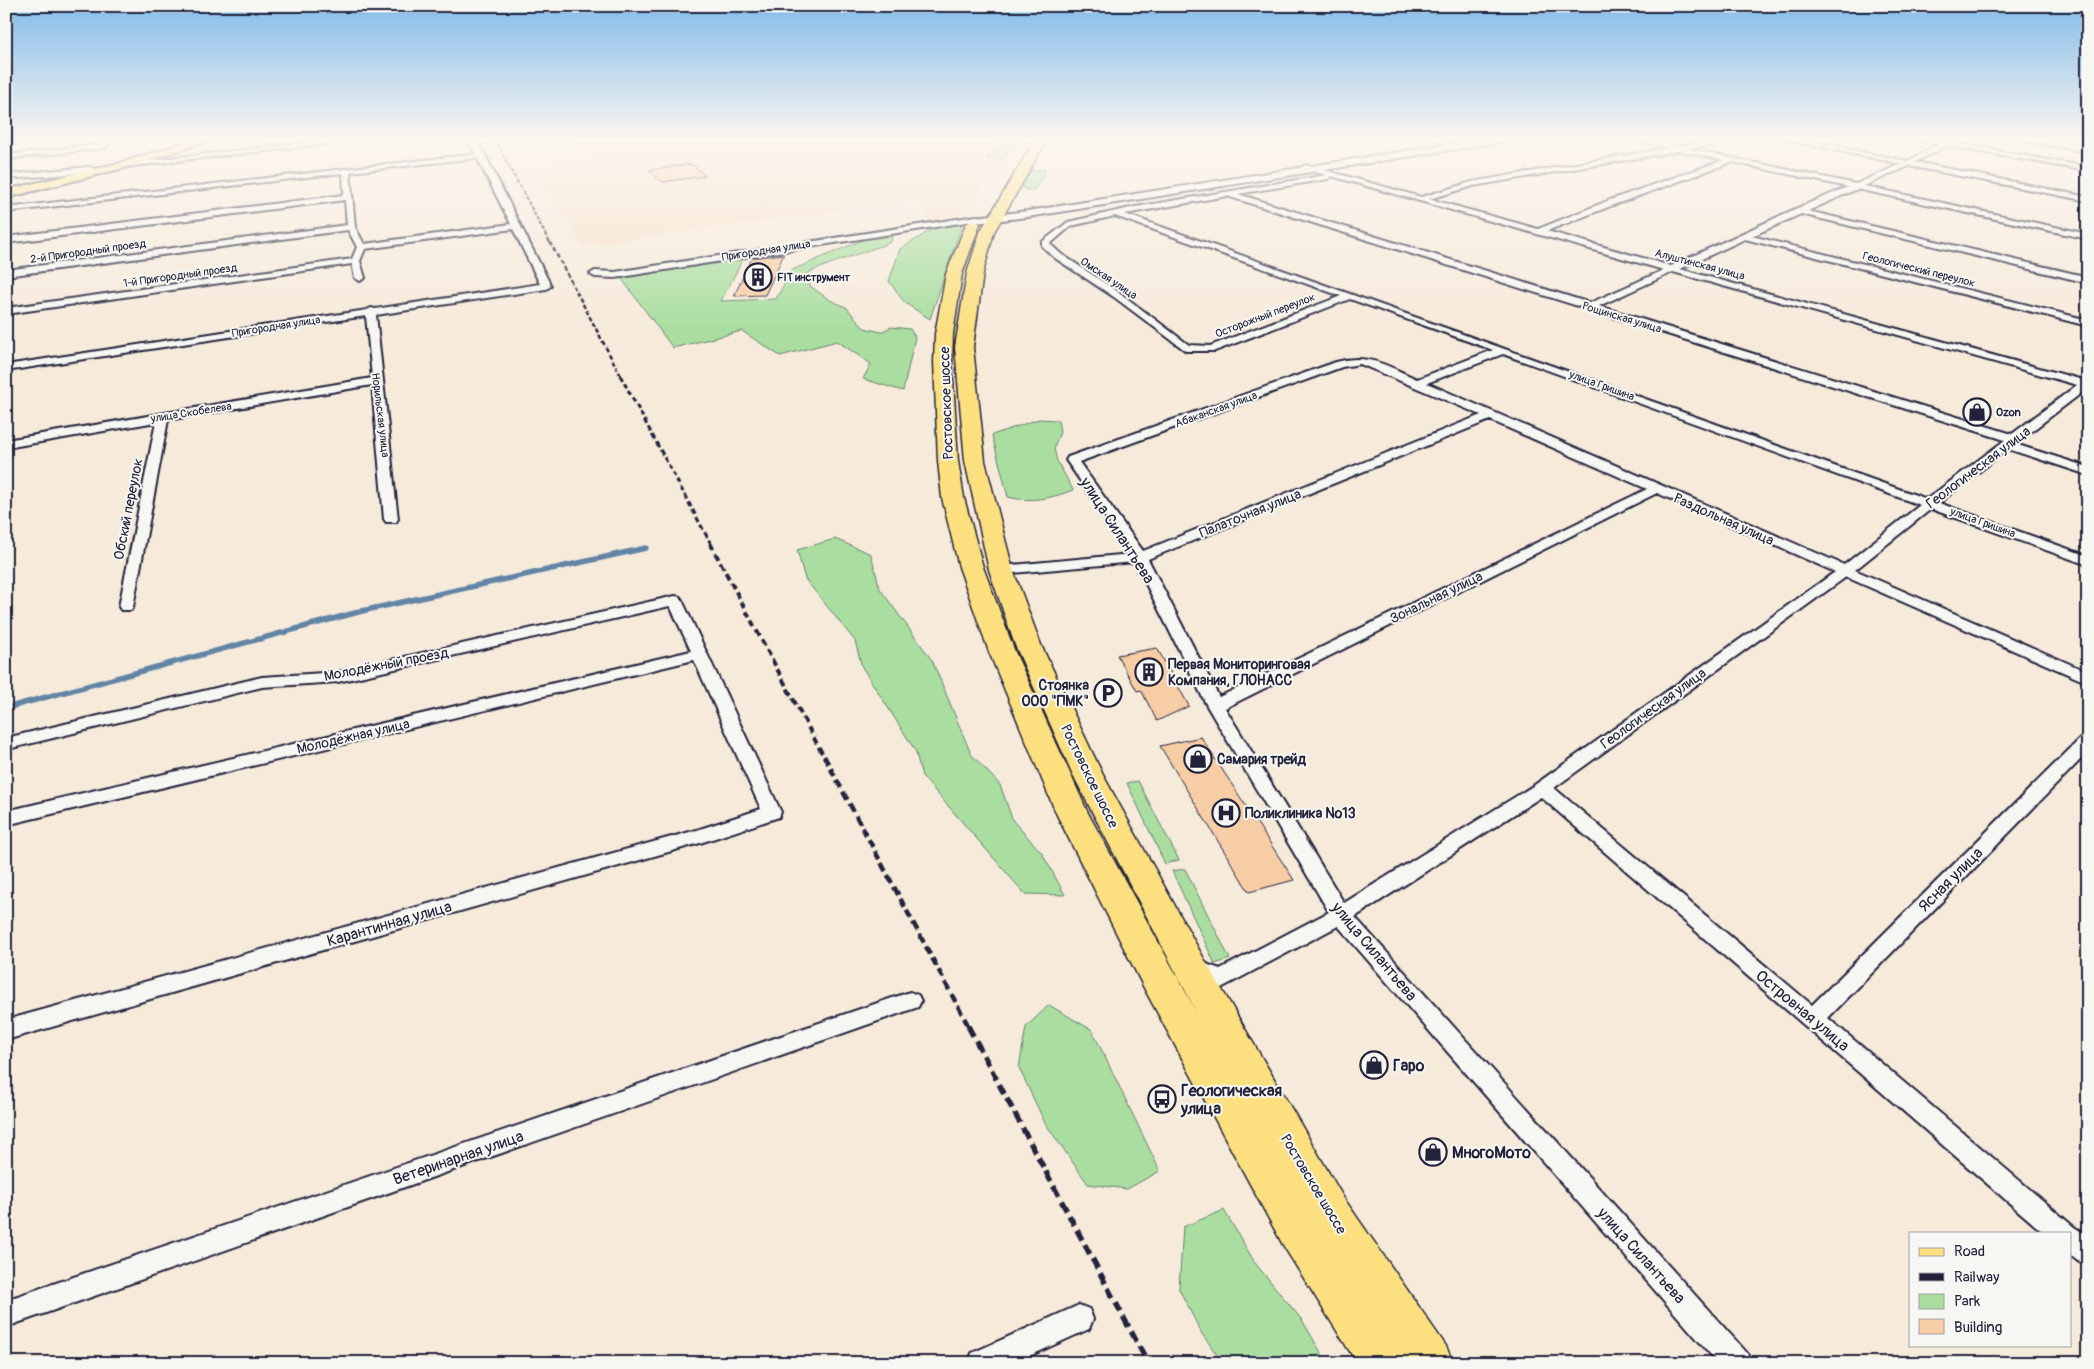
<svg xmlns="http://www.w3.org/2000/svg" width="2094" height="1369" font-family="Pangolin,sans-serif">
<rect width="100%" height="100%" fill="#f6eadb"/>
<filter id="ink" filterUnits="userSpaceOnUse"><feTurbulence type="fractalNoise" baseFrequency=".02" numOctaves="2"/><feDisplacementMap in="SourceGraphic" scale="10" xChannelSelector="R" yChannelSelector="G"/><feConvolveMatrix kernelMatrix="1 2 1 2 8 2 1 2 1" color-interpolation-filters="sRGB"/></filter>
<g filter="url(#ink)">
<polygon fill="#f6e1cb" points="576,138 1023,138 966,209 951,217 927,221 920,199 582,246 534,167 591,160"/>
<g fill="#a9dea0" stroke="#66806e">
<path d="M1003,138H1020C1009,151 1004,165 986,158Z"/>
<polygon points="1040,169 1046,171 1035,189 1027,190 1021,187 1031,171"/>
<polygon points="947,223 962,224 930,319 905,303 889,281 900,249 933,229"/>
<path d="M892,236L891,242C863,253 834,261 806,274L810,286L830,300L846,307L864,328L881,332L891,327L910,329L915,337L903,391L863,379L871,364L837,341L780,356L742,331L673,348L621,278L743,259L721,301L776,299L792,270L870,237Z"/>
<path d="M1039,419L1058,420L1060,432L1054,448L1057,461L1073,490C1052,498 1030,503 1008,497L992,435Z"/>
<polygon points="835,539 871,554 880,589 932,660 971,754 1000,785 1013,821 1042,853 1065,895 1025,894 922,776 915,750 862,667 855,641 805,579 797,550"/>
<polygon points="1138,781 1179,860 1165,864 1127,783"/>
<polygon points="1185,869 1230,959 1215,964 1172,871"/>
<polygon points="1049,1005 1092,1030 1160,1171 1127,1189 1088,1184 1045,1123 1019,1068 1026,1027"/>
<polygon points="1224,1210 1255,1263 1302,1320 1327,1363 1223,1363 1202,1334 1179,1289 1183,1227"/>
</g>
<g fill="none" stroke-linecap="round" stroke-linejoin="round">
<polyline stroke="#6285a5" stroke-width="5.5" points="6,708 362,611 646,548"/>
</g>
<g fill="#f7cda6" stroke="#22223b">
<polygon points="692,164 705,176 662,182 649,170"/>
<polygon points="784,254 765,295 734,296 752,258"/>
<polygon points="1157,648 1189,706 1157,721 1141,690 1137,691 1117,655"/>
<polygon points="1201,737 1294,880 1249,892 1160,746"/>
</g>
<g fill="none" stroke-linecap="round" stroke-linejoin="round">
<g stroke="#22223b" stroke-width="4">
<g id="street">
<polygon points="12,138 19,138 6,153 6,146"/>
<polygon points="105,138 111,138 108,146 105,148 6,159 6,155 102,144"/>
<polygon points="352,138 376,138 124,167 120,165 124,163"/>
<path d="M468,138H475L485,155L551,286L546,289L376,315L395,493L398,519L396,522H386L384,519L372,385L168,420L133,607L131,610H121L119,607L156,422L6,448V440L372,378L366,316L6,371V365L367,310L371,308L375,309L540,284L513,229L365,249L360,261L365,278L360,281L355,278L352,264L6,314V308L352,259L357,247L348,230L6,276V270L347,225L345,200L6,243V237L344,195L343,173L6,212V208L475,154ZM477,158L511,224L364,244L355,227L350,172Z"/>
<path d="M1627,138H1641L1679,146L1727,138H1743L1689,149L1856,184L1901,164L1777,138H1792L1907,161L1938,145L1909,138H1925L1945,142L1954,138H1964L1953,143L2088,167V171L1947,146L1915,162L2088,197V201L1909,166L1864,186L2088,234V239L1857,189L1808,211L2088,277V283L1801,214L1752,236L2088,320V326L1745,239L1680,269L2083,380L2088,379V388L2015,444L2088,467V475L2008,449L1939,503L2088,556V565L1931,509L1855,570L2088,672V683L1846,577L1554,788L1812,1005L2082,737L2088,735V752L1828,1018L2074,1227L2088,1236V1266L2079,1262L2070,1255V1233H2044L1541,797L1355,917L1747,1353L1751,1363H1718L1338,926L1221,988L1188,975L1184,969L1188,963L1195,960L1220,969L1329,912L1207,706L1135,562L1001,574L996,573L994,570L996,567L1001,566L1131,554L1066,460L1068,457L1336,362C1370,353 1387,366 1417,379L1493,350L1350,299L1215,351H1186L1114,297L1055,258L1042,246V242L1068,222L1135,207L1327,175L1303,169L1302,167L1306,165L1421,197L1472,182L1668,148ZM1679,151L1724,160L1610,200L1538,229L1429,199L1473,186ZM1732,162L1848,187L1795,209L1671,266L1547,231L1616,204ZM1331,176L1664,270L1590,303L1238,194L1328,179ZM1227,196L2005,440L1927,499L1125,214ZM1115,216L1341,296L1210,346L1189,345L1120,293L1061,254L1050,244L1071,226ZM1673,272L2077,385L2012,434L1599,306ZM1503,354L1920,505L1844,565L1427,383ZM1360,364L1481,415L1143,551L1079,462L1342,367ZM1490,420L1647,489L1219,697L1148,559ZM1657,493L1835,572L1536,784L1344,903L1225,708Z"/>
<polygon points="89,167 99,170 95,172 6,179 6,175"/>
<polygon points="976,216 979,216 979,220 615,278 595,277 590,274 595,271 615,272"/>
<polygon points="675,596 680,597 682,600 781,812 779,817 700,843 6,1040 6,1020 697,830 761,809 694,660 6,825 6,811 691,651 670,606 338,682 262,687 8,749 6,748 6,738 262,677 338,672"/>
<polygon points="910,992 918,995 921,1001 918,1007 6,1327 6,1300"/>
<polygon points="1079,1305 1089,1309 1093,1319 1089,1329 1014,1363 968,1363 972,1353"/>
</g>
</g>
<g stroke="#22223b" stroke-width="4">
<g id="secondary">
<polygon points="1487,138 1511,138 1507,141 1028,217 975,223 969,220 975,217 1028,211"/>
<polygon points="2021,138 2043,138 2088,146 2088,152 2025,141"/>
</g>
</g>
<g stroke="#22223b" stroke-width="4">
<polygon id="primary" points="200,138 217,138 128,167 6,198 6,190 120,163"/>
</g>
<g stroke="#22223b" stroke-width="3">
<polygon id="highway" points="1036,138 1048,138 994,232 983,273 973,347 985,461 1013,570 1041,645 1103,775 1203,957 1343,1197 1446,1346 1453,1363 1357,1363 1283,1245 1144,988 1056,813 989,652 959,567 942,498 938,461 934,362 935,334 946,274 966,224 973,220 980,224 962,274 953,334 952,362 958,461 964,498 983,567 1015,652 1088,813 1197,1013 1073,775 1015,645 989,570 965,461 955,347 967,273 980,232"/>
</g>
<use href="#street" fill="#f6f6f2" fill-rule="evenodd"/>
<use href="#secondary" fill="#f6f6f2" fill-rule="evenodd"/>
<use href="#primary" fill="#fce080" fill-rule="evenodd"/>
<use href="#highway" fill="#fce080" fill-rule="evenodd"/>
<polyline stroke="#22223b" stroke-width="2" stroke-dasharray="4 2" stroke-linecap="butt" points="494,138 550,243"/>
<polyline stroke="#22223b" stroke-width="2.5" stroke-dasharray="4.5 2.5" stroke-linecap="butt" points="550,242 621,376"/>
<polyline stroke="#22223b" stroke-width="3" stroke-dasharray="5.5 3" stroke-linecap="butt" points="620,375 711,544"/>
<polyline stroke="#22223b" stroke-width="4" stroke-dasharray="7 4" stroke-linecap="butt" points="710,543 824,757"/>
<polyline stroke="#22223b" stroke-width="4.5" stroke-dasharray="9 4.5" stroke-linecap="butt" points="824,756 969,1027"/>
<polyline stroke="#22223b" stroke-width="5.5" stroke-dasharray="11 5.5" stroke-linecap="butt" points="968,1026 1148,1363"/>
</g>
</g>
<linearGradient id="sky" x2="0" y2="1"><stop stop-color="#83bcea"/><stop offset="0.42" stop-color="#fbf6ef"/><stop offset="1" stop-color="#fbf6ef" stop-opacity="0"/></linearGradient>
<rect width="2094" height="330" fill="url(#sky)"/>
<defs>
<g id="building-ring" transform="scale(1.4375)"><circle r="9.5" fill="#f6f6f2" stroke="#22223b" stroke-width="1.5"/><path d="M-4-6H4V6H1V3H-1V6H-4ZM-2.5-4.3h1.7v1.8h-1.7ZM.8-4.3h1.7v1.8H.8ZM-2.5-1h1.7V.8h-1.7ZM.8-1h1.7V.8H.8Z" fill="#22223b"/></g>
<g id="shop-ring" transform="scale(1.4375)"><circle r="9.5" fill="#f6f6f2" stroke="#22223b" stroke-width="1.5"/><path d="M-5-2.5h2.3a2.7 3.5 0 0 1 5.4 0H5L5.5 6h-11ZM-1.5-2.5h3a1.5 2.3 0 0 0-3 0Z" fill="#22223b"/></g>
<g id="parking-ring" transform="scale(1.4375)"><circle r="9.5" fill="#f6f6f2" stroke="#22223b" stroke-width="1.5"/><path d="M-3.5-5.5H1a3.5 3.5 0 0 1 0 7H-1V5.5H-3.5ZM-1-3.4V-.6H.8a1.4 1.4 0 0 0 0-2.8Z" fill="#22223b"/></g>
<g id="hospital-ring" transform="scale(1.4375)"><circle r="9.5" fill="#f6f6f2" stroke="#22223b" stroke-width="1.5"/><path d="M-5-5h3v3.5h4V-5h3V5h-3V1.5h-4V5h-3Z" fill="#22223b"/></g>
<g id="bus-ring" transform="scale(1.4375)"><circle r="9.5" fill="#f6f6f2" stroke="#22223b" stroke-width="1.5"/><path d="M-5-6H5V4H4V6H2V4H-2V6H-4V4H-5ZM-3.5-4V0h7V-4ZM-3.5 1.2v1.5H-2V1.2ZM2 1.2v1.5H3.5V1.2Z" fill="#22223b"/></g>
</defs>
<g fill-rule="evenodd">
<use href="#building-ring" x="758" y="277"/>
<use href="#shop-ring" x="1977" y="412"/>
<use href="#building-ring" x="1149" y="672"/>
<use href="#parking-ring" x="1108" y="693"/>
<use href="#shop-ring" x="1198" y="759"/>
<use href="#hospital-ring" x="1226" y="813"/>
<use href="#shop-ring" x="1374" y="1065"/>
<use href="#bus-ring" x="1162" y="1099"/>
<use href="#shop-ring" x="1433" y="1152"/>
</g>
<g text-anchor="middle" stroke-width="4" stroke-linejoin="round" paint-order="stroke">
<g font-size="11" fill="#22223b" stroke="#f6f6f2">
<text transform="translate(766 250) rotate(-9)" y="4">Пригородная улица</text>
<text transform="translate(88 251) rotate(-8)" y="4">2-й Пригородный проезд</text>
<text transform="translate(1700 264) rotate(15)" y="4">Алуштинская улица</text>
<text transform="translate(1919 269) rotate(14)" y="4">Геологический переулок</text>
<text transform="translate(180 275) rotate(-8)" y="4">1-й Пригородный проезд</text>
<text transform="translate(1109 278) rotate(34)" y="4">Омская улица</text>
<text transform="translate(1265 315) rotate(-21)" y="4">Осторожный переулок</text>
<text transform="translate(1622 317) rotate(17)" y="4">Рощинская улица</text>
<text transform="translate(276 326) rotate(-9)" y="4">Пригородная улица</text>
<text transform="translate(1602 385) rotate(20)" y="4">улица Гришина</text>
<text transform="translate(1216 409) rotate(-20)" y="4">Абаканская улица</text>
<text transform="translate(191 412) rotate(-9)" y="4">улица Скобелева</text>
<text transform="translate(381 415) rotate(83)" y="4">Норильская улица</text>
<text transform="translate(1983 522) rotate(20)" y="4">улица Гришина</text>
</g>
<g font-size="11" font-weight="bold" fill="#22223b" stroke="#f6f6f2" text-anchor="start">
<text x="777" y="281">FIT инструмент</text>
<text x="1996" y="416">Ozon</text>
</g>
<g font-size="14" fill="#22223b" stroke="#f6f6f2">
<text transform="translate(946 403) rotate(-92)" y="5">Ростовское шоссе</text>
<text transform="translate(1978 467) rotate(-37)" y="5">Геологическая улица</text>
<text transform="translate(128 509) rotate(-79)" y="5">Обский переулок</text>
<text transform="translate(1250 513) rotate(-22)" y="5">Палаточная улица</text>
<text transform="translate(1724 519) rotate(24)" y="5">Раздольная улица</text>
<text transform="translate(1436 597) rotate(-26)" y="5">Зональная улица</text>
<text transform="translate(386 664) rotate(-11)" y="5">Молодёжный проезд</text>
<text transform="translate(1653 708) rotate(-36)" y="5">Геологическая улица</text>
<text transform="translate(353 736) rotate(-13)" y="5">Молодёжная улица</text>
<text transform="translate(1090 776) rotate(64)" y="5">Ростовское шоссе</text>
<text transform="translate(1314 1184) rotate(59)" y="5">Ростовское шоссе</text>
</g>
<g font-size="14" font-weight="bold" fill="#22223b" stroke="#f6f6f2" text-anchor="start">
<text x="1168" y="669">Первая Мониторинговая<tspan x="1168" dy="16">Компания, ГЛОНАСС</tspan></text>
<text x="1089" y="690" text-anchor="end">Стоянка<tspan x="1089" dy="16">ООО "ПМК"</tspan></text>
<text x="1217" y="764">Самария трейд</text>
<text x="1245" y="818">Поликлиника №13</text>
</g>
<g font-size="16" fill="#22223b" stroke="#f6f6f2">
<text transform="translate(1118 530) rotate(57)" y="6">улица Силантьева</text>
<text transform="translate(1950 879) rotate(-45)" y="6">Ясная улица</text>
<text transform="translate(389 923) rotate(-16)" y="6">Карантинная улица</text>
<text transform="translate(1375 951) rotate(50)" y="6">улица Силантьева</text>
<text transform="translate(1803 1010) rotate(40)" y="6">Островная улица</text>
<text transform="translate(458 1157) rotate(-19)" y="6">Ветеринарная улица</text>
<text transform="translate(1642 1255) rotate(48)" y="6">улица Силантьева</text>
</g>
<g font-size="16" font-weight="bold" fill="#22223b" stroke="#f6f6f2" text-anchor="start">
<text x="1393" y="1071">Гаро</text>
<text x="1181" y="1096">Геологическая<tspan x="1181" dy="18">улица</tspan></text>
<text x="1452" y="1158">МногоМото</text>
</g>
</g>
<rect width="2094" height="1369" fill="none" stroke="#f6f6f2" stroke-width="25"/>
<rect x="12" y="12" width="2069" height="1344" fill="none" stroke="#22223b" stroke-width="2" filter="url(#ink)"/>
<rect x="1909" y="1232" width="162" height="115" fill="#f6f6f2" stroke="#a1a1a9"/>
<rect x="1919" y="1248" width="25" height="8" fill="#fce080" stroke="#a1a1a9"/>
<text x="1954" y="1256" font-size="15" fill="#22223b">Road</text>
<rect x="1919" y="1273" width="25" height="8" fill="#22223b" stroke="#a1a1a9"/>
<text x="1954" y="1282" font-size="15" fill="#22223b">Railway</text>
<rect x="1919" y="1294" width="25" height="15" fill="#a9dea0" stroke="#a1a1a9"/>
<text x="1954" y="1306" font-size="15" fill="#22223b">Park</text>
<rect x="1919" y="1319" width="25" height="15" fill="#f7cda6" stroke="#a1a1a9"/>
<text x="1954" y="1332" font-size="15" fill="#22223b">Building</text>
</svg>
